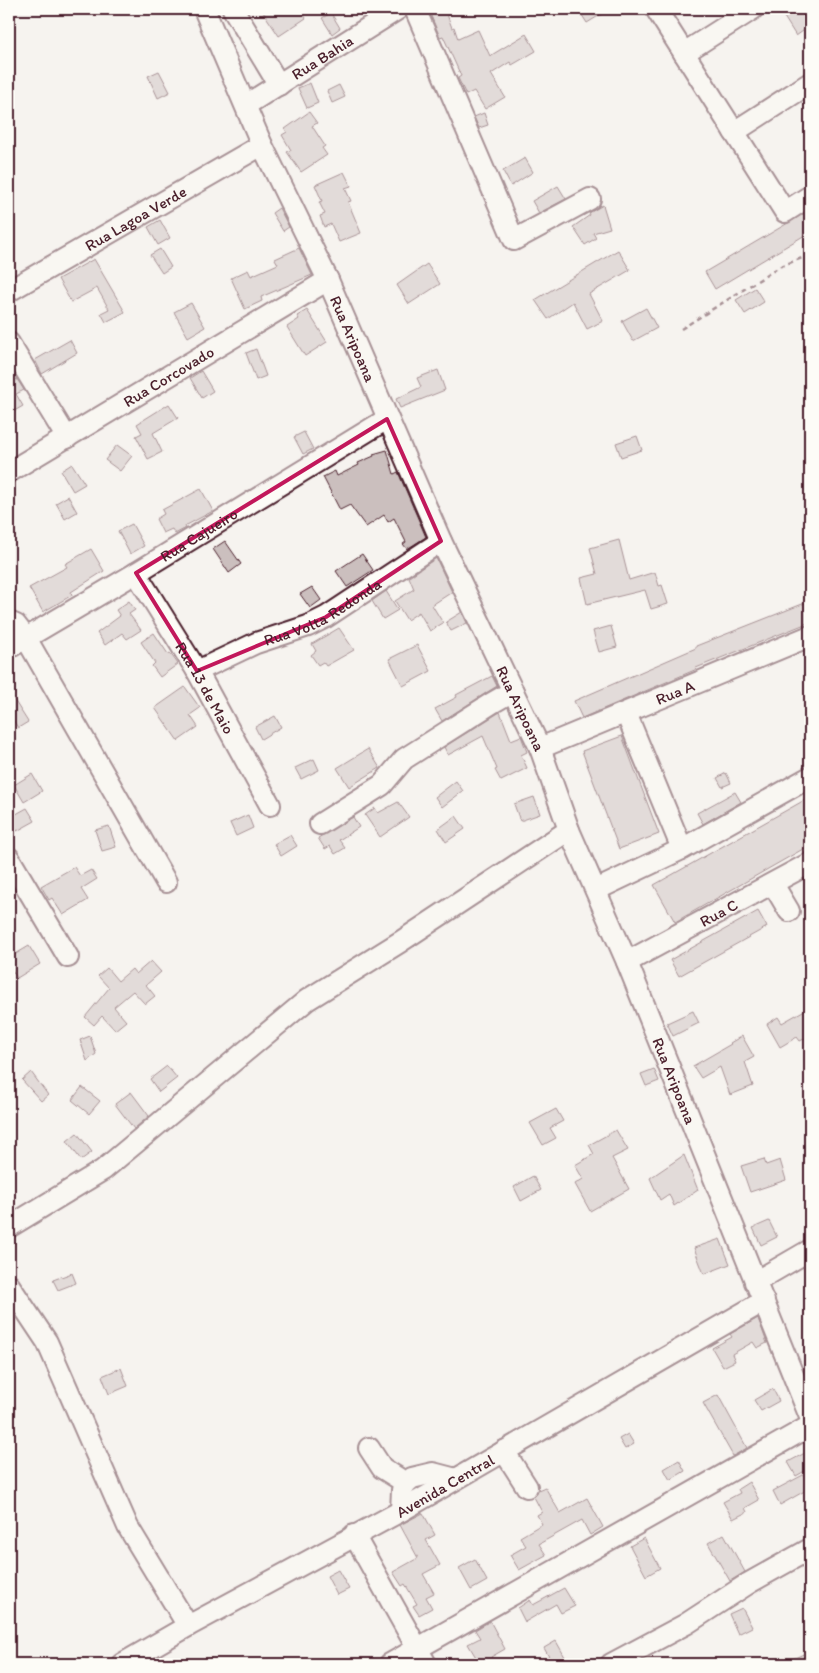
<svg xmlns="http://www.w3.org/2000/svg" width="819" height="1673" font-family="Itim,sans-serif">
<rect width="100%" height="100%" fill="#f6f3ef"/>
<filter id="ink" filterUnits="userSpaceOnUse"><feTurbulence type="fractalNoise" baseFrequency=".02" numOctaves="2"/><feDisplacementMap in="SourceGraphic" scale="10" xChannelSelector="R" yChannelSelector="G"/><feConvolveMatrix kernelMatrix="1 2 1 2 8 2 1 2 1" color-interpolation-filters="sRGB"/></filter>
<g filter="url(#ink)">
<g fill="#cbbfbe" stroke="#4a1f2b">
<polygon points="261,9 300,9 306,18 279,36"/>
<polygon points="428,9 445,9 452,28 454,27 458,39 478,30 490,56 526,34 536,51 512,65 510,62 491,74 505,97 485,109 474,91 466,95 458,78 461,76 443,36 440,37"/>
<polygon points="578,9 610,9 587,23"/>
<polygon points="779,9 801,9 810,24 810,26 796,36"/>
<polygon points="331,13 340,28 332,34 322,18"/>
<polygon points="159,71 170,92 158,98 148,76"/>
<polygon points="310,83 318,103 307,108 298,88"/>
<polygon points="339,85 345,97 332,103 327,91"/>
<polygon points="309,112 317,123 312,126 325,146 322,148 327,155 301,172 287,152 291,150 282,135 287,132 285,129"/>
<polygon points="484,113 488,125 479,128 474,117"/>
<polygon points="525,158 533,172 511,186 503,171"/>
<polygon points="344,172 351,186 345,188 351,201 348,202 361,233 339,242 331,224 324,227 320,216 325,214 319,202 322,201 315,185"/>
<polygon points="558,186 566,199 539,213 532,201"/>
<polygon points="603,205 610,228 593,233 596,238 585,245 573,227 590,215 589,213"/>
<polygon points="279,208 289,227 283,231 272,213"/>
<polygon points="810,210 810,232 715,289 705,272"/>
<polygon points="160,220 170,238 158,245 148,227"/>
<polygon points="299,248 312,275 261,297 262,301 245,309 231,278 248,270 251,276 278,264 275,259"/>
<polygon points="160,249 171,267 162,273 150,255"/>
<polygon points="618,250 630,270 589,294 603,321 587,329 573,302 548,319 535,300"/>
<polygon points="94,259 125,312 106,322 101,313 109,309 97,288 71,302 58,279"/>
<polygon points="427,264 440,284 409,304 397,285"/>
<polygon points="755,288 764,302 745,314 736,300"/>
<polygon points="191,303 205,327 188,337 174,312"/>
<polygon points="646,308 657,328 633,341 622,321"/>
<polygon points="307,310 327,342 305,356 287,327 299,319 297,316"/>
<polygon points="70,340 77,353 42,374 35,360"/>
<polygon points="256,349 266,376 256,380 246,353"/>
<polygon points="438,370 445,390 400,408 396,399 421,387 417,378"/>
<polygon points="201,371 213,391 202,398 190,378"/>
<polygon points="17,379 24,390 16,394 23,406 9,414 9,382"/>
<polygon points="169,404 178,418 153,433 162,452 148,459 136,436 142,433 137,424"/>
<polygon points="304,432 313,449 303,454 294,437"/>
<polygon points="637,436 642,450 621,457 616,443"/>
<polygon points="117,445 132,456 120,471 105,460"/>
<polygon points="387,450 394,474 398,472 426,537 407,549 403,544 406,542 394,518 388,522 384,515 366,527 350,505 340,510 323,477 335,471 337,476 359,465 358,463 374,456 373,454"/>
<polygon points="72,464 85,484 73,491 61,471"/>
<polygon points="201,489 213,511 185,526 186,528 175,534 172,529 163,533 156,519 164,514 162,510"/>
<polygon points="68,496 77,512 65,519 56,503"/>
<polygon points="132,524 144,546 130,554 118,531"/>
<polygon points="619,540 629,580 655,572 659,586 662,585 668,604 651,609 645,590 587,604 581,578 597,574 590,548"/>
<polygon points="225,541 241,564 229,573 213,549"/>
<polygon points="91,549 104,571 71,592 72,595 43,612 29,588 67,567 65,564"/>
<polygon points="362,554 373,570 347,587 336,571"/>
<polygon points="436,558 452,592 432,605 443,623 430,631 419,612 407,620 395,601 414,589 409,577"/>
<polygon points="312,587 321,600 310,608 300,594"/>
<polygon points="386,591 398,610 383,619 372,601"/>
<polygon points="129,601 135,610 129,614 141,630 127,639 122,633 105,645 97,633 120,616 116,610"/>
<polygon points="810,601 810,622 696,668 697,669 582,718 574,701 696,648 696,646"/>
<polygon points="462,612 467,623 451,631 446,622"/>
<polygon points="611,626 617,647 599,652 593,631"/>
<polygon points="339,628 354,650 326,666 323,662 318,665 311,655 316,651 312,644"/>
<polygon points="154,633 168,654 170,653 178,664 160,677 152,666 155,663 141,642"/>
<polygon points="417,645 431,671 403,686 389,659"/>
<polygon points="492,676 497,686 442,721 435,709 457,697 456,695"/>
<polygon points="185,687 200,708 190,715 198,727 178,741 155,708"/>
<polygon points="9,692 28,722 18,728 9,713"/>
<polygon points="500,712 511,740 521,736 527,752 521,755 527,768 501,781 495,770 497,769 483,736 448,755 444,747"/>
<polygon points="275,716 281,727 261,739 255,727"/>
<polygon points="622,736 659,834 619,849 582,751"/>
<polygon points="368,749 380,768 349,787 337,768"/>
<polygon points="314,759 319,770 301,779 295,768"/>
<polygon points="726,773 731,783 722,787 717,778"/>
<polygon points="32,774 42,791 24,802 14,785"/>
<polygon points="456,781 463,791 442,807 435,797"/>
<polygon points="735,792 741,802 703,824 697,813"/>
<polygon points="534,797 540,814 520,821 514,804"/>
<polygon points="810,797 810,845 675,922 654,885"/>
<polygon points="398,802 409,817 380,837 365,815 375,808 378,813"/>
<polygon points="27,808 35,821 17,831 9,818"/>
<polygon points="248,815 253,828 236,836 230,823"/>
<polygon points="456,816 465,829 446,842 438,829"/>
<polygon points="353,817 359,827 339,840 345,848 335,854 330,846 325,849 318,838"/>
<polygon points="109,826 116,847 102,851 95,830"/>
<polygon points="290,835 297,846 281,856 274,844"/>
<polygon points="74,867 80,876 91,870 97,879 81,889 88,900 63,915 52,898 49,900 41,886"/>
<polygon points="758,911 767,927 679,976 670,960"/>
<polygon points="29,946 40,964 17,978 9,965 9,958"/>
<polygon points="151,961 161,972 146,985 155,996 145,1004 133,991 114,1007 126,1021 115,1030 102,1016 94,1025 85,1017 109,988 98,976 107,968 118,981 132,969 136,974"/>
<polygon points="810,1007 810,1036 800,1041 797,1037 780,1047 767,1024 778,1017 782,1023"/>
<polygon points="693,1011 699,1023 673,1036 667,1023"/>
<polygon points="90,1036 96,1054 87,1061 80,1040"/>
<polygon points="742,1036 754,1057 745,1062 753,1086 730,1095 720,1067 701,1078 693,1066 731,1044 730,1043"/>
<polygon points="167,1066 177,1078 159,1092 150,1079"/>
<polygon points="654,1069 659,1081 646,1086 641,1074"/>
<polygon points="31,1072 48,1095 41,1101 22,1080"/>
<polygon points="82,1087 100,1101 89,1114 72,1100"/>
<polygon points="131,1092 149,1116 134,1129 115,1104"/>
<polygon points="556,1109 563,1121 550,1128 556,1138 543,1145 530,1123"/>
<polygon points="616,1130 628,1150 612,1158 629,1189 590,1211 575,1184 583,1179 575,1165 594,1154 589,1145"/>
<polygon points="77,1133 92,1152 81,1160 67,1141"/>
<polygon points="684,1155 698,1190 674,1206 669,1194 660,1200 650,1178"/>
<polygon points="764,1159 766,1165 780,1160 786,1180 750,1192 741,1166"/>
<polygon points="533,1176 541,1190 521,1201 514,1187"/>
<polygon points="769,1221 777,1237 761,1245 753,1228"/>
<polygon points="720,1239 730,1264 704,1274 694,1248"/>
<polygon points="72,1273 76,1283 58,1290 53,1280"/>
<polygon points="758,1318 767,1343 757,1348 753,1342 732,1354 735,1361 723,1367 712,1348 732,1337 730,1334"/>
<polygon points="121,1368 128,1386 109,1394 102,1376"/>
<polygon points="773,1389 779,1401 761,1411 754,1400"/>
<polygon points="718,1395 747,1448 733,1456 703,1403"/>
<polygon points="628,1434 634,1444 625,1449 619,1439"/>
<polygon points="805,1453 810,1462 810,1468 796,1476 788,1462"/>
<polygon points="679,1460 685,1471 670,1480 664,1469"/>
<polygon points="803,1475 810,1488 780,1505 773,1491"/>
<polygon points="749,1482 759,1500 745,1508 747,1512 733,1519 723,1502 740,1493 738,1489"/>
<polygon points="545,1487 560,1513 587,1498 603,1527 590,1535 582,1520 539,1544 546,1555 519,1570 510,1555 526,1546 520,1537 542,1524 537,1515 542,1512 534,1497 538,1490"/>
<polygon points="423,1513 435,1535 426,1540 440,1565 423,1574 434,1593 426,1597 432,1608 419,1615 413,1606 417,1604 405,1584 402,1586 393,1572 418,1558 400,1525"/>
<polygon points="724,1534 745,1572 730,1581 708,1543"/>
<polygon points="644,1538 660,1568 646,1576 630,1546"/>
<polygon points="475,1559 487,1581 471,1590 459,1568"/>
<polygon points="338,1570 349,1589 337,1595 327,1576"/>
<polygon points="564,1588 575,1606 561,1613 556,1604 525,1622 518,1608 530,1600 533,1605"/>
<polygon points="742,1608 752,1627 738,1634 729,1614"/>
<polygon points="490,1621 505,1649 491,1657 495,1664 480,1664 468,1644 480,1638 475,1630"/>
<polygon points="556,1641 565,1657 553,1664 544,1648"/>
<polygon points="810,1651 810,1664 782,1664"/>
</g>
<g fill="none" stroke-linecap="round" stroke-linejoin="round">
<g stroke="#4a1f2b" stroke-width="24">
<g id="minor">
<path id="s1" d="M204,9L262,145L328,280L441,541L540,748L569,830L627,962L810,1417"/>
<polyline points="233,9 279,85"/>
<polyline points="415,9 514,240 590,199"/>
<polyline points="656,9 785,212 810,196"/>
<polyline points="684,53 753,9"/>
<path id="s2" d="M246,105L398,9"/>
<polyline points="734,132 810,83"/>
<path id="s3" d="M9,291L262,145"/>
<polyline points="9,343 67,438"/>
<path id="s4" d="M9,472L328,280"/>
<path id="s5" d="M136,573L197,671L270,805"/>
<polyline points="9,622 16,625 26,638 166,882"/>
<path id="s6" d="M9,648L136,573L387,419"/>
<path id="s7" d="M197,671L256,643L308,626L326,617L441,541"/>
<polyline points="626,713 682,849"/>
<path id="s8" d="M540,748L810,636"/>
<polyline points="320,824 382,785 404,759 492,703 513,691"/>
<polyline points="9,858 68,957"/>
<polyline points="773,884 789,911"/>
<polyline points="596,890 682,849 810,777"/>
<path id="s9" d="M627,962L810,863"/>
<polyline points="9,1227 103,1170 307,1000 400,942 569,830"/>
<polyline points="755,1282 810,1250"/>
<polyline points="9,1285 47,1342 128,1527 188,1626"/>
<polyline points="369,1448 382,1468 406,1483"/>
<polyline points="504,1451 527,1487"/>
<polyline points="401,1511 402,1490 406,1483 412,1478 433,1473 456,1479"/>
<polyline points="354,1535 426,1664"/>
<path id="s10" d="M122,1664L188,1626L401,1511L764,1301"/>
<polyline points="390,1664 810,1426"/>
<polyline points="611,1664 686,1624 749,1583 810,1549"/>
</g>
</g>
<g stroke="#4a1f2b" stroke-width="2.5" stroke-dasharray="5 4" stroke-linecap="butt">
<polyline points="177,9 188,12"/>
<polyline points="681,329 781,266 810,255"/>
</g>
<use href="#minor" stroke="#fdfcf7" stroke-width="20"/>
</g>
</g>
<path d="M0 0H819V1673H0ZM387,419L441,541L326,617L197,671L136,573Z" fill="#f6f3ef" fill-opacity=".55" fill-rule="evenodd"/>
<path fill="none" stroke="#c2185b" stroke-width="4" stroke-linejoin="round" d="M387,419L441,541L326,617L197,671L136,573Z"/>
<g text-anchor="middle" stroke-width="4" stroke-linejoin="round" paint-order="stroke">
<g font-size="16" fill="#4a1f2b" stroke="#fdfcf7">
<text dy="6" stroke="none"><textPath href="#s2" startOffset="90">Rua Bahia</textPath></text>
<text dy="6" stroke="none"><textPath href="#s3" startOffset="146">Rua Lagoa Verde</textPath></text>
<text dy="6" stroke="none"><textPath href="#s1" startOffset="362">Rua Aripoana</textPath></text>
<text dy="6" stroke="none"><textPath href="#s4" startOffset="186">Rua Corcovado</textPath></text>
<text dy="6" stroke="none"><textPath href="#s6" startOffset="221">Rua Cajueiro</textPath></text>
<text dy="6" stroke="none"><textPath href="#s7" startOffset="139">Rua Volta Redonda</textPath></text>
<text dy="6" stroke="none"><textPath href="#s5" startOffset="134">Rua 13 de Maio</textPath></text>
<text dy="6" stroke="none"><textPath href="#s8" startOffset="146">Rua A</textPath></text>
<text dy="6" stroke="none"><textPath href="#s1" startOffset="768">Rua Aripoana</textPath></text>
<text dy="6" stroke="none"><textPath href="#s9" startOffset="104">Rua C</textPath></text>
<text dy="6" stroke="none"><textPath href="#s1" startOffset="1171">Rua Aripoana</textPath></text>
<text dy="6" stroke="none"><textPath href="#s10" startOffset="369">Avenida Central</textPath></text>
</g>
</g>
<rect width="819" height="1673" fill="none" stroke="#fdfcf7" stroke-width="30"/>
<rect x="15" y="15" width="789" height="1643" fill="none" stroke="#4a1f2b" stroke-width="2" filter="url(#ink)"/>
</svg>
